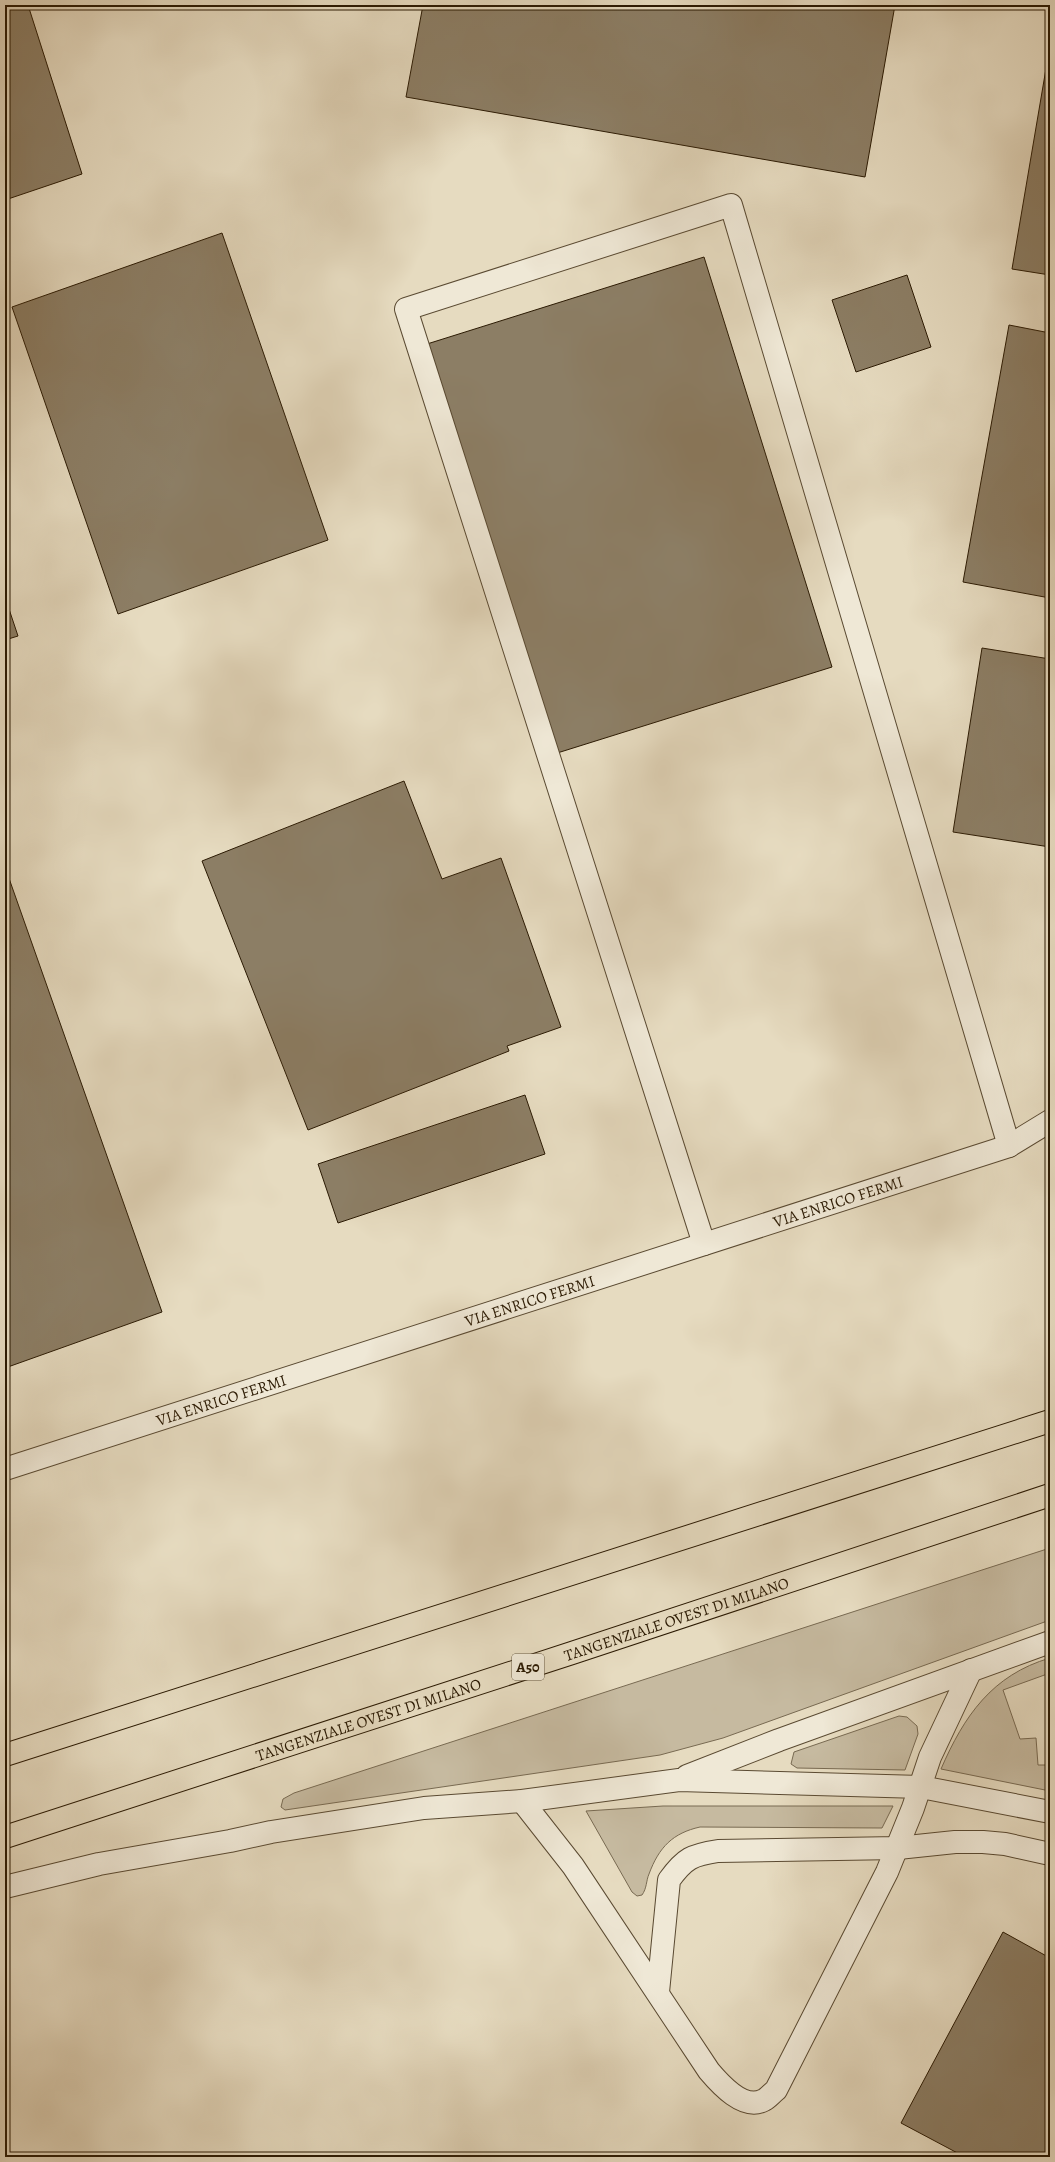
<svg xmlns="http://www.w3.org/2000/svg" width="1055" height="2162" font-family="Alegreya,serif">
<rect width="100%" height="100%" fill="#e6dbc0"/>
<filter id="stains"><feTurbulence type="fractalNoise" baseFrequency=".005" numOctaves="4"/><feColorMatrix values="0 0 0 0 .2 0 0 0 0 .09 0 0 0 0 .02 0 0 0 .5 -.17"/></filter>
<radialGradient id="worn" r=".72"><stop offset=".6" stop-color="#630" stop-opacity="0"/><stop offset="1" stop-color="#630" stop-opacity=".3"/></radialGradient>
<g fill="#c6baa0" stroke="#786a52">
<polygon points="1050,1548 1050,1620 723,1738 660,1755 285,1810 281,1807 283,1799 294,1793"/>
<path d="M1050,1658V1673L1003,1690L1020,1739L1036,1738L1038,1765H1050V1791L941,1769C964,1716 992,1675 1050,1658Z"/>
<polygon points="899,1716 907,1717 917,1726 918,1734 905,1770 797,1768 791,1764 794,1752"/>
<path d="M663,1806H893L882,1828L700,1827C673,1833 659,1847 649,1874C646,1881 647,1888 642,1895L637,1896L632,1892L586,1811Z"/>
</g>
<g fill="#8c7e65" stroke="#2b1a03">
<polygon points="5,5 28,5 82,174 5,200"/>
<polygon points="423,5 895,5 865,177 406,97"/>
<polygon points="1050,45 1050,275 1012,269"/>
<polygon points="222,233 328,540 118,614 12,307"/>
<polygon points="704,257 832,667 554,754 427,344"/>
<polygon points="907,275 931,347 856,372 832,300"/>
<polygon points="1009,325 1050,333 1050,598 963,582"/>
<polygon points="5,597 18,636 5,640"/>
<polygon points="982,648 1050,659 1050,847 953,832"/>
<polygon points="404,781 442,879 501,858 561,1027 507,1046 509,1051 308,1130 202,861"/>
<polygon points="5,867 162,1312 5,1368"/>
<polygon points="525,1095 545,1154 338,1223 318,1164"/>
<polygon points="1003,1932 1050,1958 1050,2157 965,2157 901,2123"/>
</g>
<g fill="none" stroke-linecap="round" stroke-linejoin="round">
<g stroke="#5a4a32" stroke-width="24">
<g id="minor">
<polyline points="704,1244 406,309 731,205 1009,1146"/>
<path id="s1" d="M5,1469L1009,1146L1050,1121"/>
<polyline points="687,1776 779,1740 1050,1642"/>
<path d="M522,1801L573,1866L709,2071C720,2084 744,2111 764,2100C768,2098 772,2093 776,2090L887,1872L913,1808L930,1757L971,1670"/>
<polyline points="5,1887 99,1864 230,1841 271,1832 424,1808 522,1801 679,1780 921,1787 1050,1812"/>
<path d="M658,1992L669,1880C685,1858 692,1855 718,1851L898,1848L955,1842H983L1005,1844L1050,1854"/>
</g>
</g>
<g stroke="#2b1a03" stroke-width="24">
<g id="highway">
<polyline points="5,1755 1050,1421"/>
<path id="s2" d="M5,1837L572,1653L1050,1495"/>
</g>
</g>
<use href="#minor" stroke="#efe8d6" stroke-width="22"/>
<use href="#highway" stroke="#e6dbc0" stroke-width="22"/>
</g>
<g text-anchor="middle" stroke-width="3" stroke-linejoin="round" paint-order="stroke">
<rect fill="#efe8d6" stroke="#665842" stroke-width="1" x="512" y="1654" width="32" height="26" rx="3"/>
<g font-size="15" font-weight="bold" fill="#2b1a03">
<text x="528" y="1672">A50</text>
</g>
<g font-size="16" fill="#2b1a03" stroke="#efe8d6">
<text dy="6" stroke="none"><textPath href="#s1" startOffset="875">VIA ENRICO FERMI</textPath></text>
<text dy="6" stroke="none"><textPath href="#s1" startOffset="551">VIA ENRICO FERMI</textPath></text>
<text dy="6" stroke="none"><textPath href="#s1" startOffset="227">VIA ENRICO FERMI</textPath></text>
<text dy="6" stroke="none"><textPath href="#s2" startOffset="706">TANGENZIALE OVEST DI MILANO</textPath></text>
<text dy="6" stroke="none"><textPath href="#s2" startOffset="382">TANGENZIALE OVEST DI MILANO</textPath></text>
</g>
</g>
<rect width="1055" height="2162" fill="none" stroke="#e6dbc0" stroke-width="20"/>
<rect x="6" y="6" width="1043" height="2150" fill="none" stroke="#2b1a03" stroke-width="2"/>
<rect x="10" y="10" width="1035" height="2142" fill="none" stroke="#2b1a03"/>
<rect width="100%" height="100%" filter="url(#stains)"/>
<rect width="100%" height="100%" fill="url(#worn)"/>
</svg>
